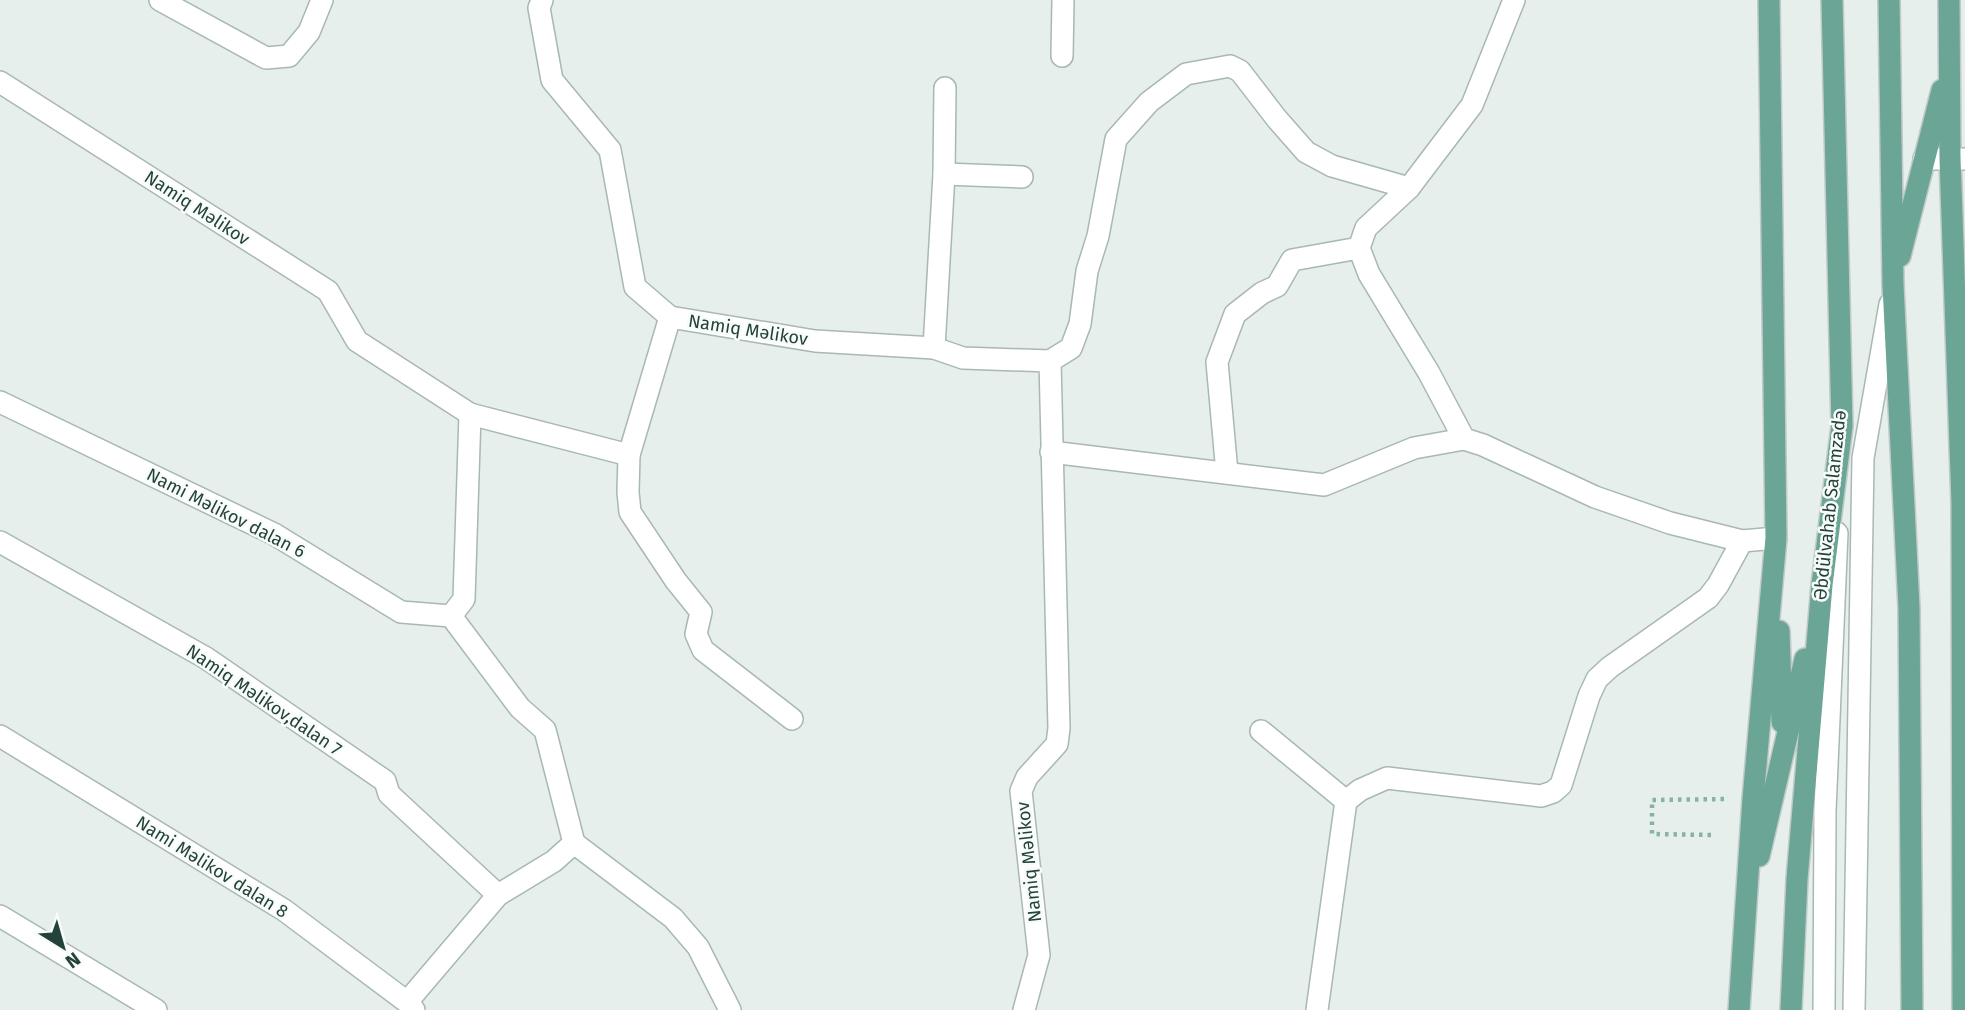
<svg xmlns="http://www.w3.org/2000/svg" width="1965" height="1010" font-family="'Fira Sans',sans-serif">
<rect width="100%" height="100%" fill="#e6efeb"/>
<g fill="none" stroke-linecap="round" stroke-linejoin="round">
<g stroke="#a8b8b2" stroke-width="24">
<g id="minor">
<polyline points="160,0 266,58 289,56 309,32 322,0"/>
<polyline points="542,0 539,8 552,80 610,150 635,287 670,317"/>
<polyline points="1514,0 1472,105 1409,188 1366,228 1359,248 1369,274 1429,373 1464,439 1483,445 1595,497 1670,523 1742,541 1776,538"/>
<polyline points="1062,56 1063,0"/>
<polyline points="0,82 328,291 357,341 470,414 629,455 670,317 815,341 934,348 963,358 1050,361 1059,728 1057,744 1027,777 1021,791 1039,955 1024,1010"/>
<polyline points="1924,159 1965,159"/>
<polyline points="944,174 1022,177"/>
<polyline points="934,348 944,174 945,88"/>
<polyline points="1050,361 1071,348 1080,324 1087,271 1098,236 1116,139 1149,102 1186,74 1230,66 1240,71 1277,119 1306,152 1332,166 1409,188"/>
<polyline points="0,402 274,534 401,612 451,616"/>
<polyline points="1051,452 1324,485 1414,448 1464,439"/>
<polyline points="629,455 628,492 630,512 676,581 701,612 696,634 703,650 792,719"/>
<polyline points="1227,473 1217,362 1235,314 1262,293 1277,286 1292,260 1359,248"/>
<polyline points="0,542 206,658 385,781 389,794 498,895"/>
<polyline points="1261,731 1346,801 1317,1010"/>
<polyline points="0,736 284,910 407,1002 414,1010"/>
<polyline points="1346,801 1360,790 1387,778 1541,796 1553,792 1561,785 1589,696 1597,679 1610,667 1708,598 1718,585 1742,541"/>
<polyline points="574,843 673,918 698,947 730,1010"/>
<polyline points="0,916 156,1010"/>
<polyline points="407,1002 498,895 554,861 574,843 545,730 520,708 451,616 464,599 470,414"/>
<polyline points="1824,1010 1825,811 1837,533"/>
<polyline points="1854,1010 1863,458 1890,304"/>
</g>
</g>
<g stroke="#c2cac8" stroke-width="24">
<g id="major">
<polyline points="1889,0 1893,285 1909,608 1912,1010"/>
<polyline points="1949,0 1950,158 1962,503 1963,1010"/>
<polyline points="1900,256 1942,90"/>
<polyline points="1779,631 1782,722"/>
<polyline points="1759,856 1805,659"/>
<polyline points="1739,1010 1753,799 1776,538 1769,0"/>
<polyline points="1791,1010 1797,879 1822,585 1842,426 1832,0"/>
</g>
</g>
<polyline stroke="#86b3a5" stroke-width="4.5" stroke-dasharray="3.5 5" stroke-linecap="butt" points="1711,835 1652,834 1652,800 1727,799"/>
<use href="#minor" stroke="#fff" stroke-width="21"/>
<use href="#major" stroke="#6aa596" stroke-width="21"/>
</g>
<g text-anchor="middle" stroke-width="5" stroke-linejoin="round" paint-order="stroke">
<g font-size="18" fill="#24423a" stroke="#f7fbf9">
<text transform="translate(197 208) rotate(33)" y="6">Namiq Məlikov</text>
<text transform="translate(748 330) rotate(9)" y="6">Namiq Məlikov</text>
<text transform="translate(1830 505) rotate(-84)" y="6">Əbdülvahab Salamzadə</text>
<text transform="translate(226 513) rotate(27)" y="6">Nami Məlikov dalan 6</text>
<text transform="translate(264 700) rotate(34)" y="6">Namiq Məlikov,dalan 7</text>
<text transform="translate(1029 862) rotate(-96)" y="6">Namiq Məlikov</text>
<text transform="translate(212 867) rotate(32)" y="6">Nami Məlikov dalan 8</text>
</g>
</g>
<g transform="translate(63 947) rotate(143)" stroke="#f7fbf9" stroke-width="5" paint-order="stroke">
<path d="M0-5L12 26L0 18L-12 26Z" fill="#24423a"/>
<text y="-10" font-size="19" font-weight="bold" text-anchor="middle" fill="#24423a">N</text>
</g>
</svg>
